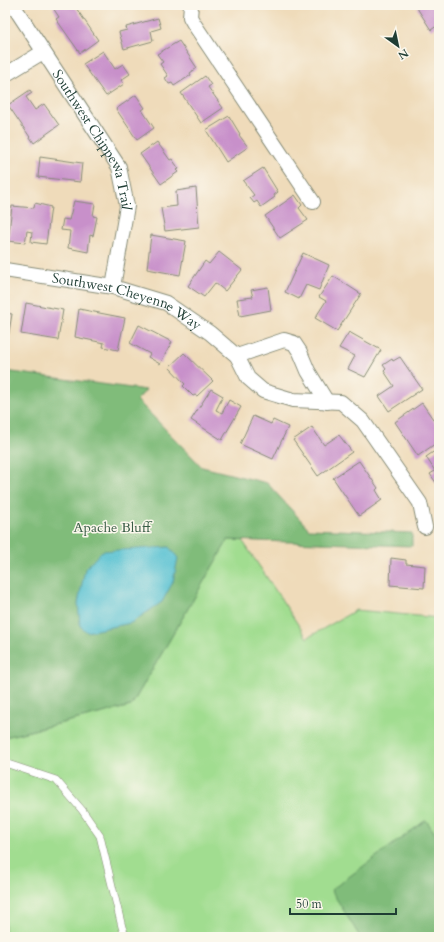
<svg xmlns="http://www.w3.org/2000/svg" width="444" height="942" font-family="Cardo,serif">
<rect width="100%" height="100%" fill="#fbf7ec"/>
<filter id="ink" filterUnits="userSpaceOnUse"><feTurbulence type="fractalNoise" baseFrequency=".025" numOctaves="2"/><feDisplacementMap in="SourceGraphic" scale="8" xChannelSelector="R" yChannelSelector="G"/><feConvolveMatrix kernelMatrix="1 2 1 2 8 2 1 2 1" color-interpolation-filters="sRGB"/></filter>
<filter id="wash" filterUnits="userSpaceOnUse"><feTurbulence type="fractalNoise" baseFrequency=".012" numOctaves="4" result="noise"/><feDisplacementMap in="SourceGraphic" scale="16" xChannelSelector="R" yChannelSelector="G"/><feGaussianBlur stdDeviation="0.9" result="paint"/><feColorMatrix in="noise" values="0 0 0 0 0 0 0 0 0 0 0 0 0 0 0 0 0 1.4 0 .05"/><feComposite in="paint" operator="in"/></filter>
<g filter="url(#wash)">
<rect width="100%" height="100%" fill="#efdbba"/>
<polygon fill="#a1dd90" stroke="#608d62" points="228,540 242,540 307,638 356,610 439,618 439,937 5,937 5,737 131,706"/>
<g fill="#80bc7a" stroke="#507c57">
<polygon points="5,371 146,390 137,400 202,467 267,483 309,529 412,533 412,546 228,540 131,706 5,737"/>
<polygon points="426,820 439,839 439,937 360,937 331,890"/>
</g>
<polygon fill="#57c1d2" stroke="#3b7f83" points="169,547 178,558 173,582 162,602 131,623 87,632 80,626 78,603 85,569 102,551"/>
<g id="blocks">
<g fill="#c890ca">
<polygon points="57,5 74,5 98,40 80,53 56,19 59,17 53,8"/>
<polygon points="421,5 439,5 439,27 438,25 431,30 417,8"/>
<polygon points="158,18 161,28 151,31 153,41 124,49 119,32 127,30 126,27"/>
<polygon points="179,41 197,68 190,73 191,75 174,86 172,83 169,84 165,78 168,76 160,64 163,62 157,54"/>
<polygon points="103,51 115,69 123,64 130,74 121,80 124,84 106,96 83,64"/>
<polygon points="205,76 211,85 208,87 223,108 201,123 181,93"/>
<polygon points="30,90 32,93 26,97 35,110 44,104 59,125 34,143 8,105"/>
<polygon points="136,95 145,108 142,110 154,128 137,140 116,109"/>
<polygon points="229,116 240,134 239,135 248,147 226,162 206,130"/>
<polygon points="157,142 170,160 172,159 179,169 176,170 178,172 161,184 140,154"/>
<polygon points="40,157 82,163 80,182 38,177"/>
<polygon points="263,168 278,192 274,195 275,197 261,207 257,201 254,203 250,198 254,195 243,181"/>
<polygon points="196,188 199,227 165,231 161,208 177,206 176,191"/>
<polygon points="295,195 302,205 299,208 308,220 280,238 265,216"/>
<polygon points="5,197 9,198 6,216 5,216"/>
<polygon points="74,201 95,204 93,216 97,217 93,236 90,235 88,252 68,248 70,231 61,230 63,219 69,220"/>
<polygon points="35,203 51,207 46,244 31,242 32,232 27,231 25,243 8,241 12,206 34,208"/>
<polygon points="151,235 186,241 180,275 147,269"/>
<polygon points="219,252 242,270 225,291 215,283 204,297 188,286 205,261 209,264"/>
<polygon points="303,253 329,265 319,290 306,285 299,299 285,292"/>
<polygon points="333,276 361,294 337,331 315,318 326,301 319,297"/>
<polygon points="268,287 271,310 240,316 237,299 253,297 251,290"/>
<polygon points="26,303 63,310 58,340 21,334"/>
<polygon points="79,309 125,318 118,350 103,347 104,343 75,337"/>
<polygon points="5,313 12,314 8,338 5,337"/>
<polygon points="139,325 172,342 160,364 148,357 150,354 130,343"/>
<polygon points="349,332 381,350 365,377 348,369 355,356 339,348"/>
<polygon points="184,353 213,381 197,396 195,395 193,396 183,386 185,384 169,367"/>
<polygon points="400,357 422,389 389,411 379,396 394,386 384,371 386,369 383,365 392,359 393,361"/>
<polygon points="211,389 223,396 216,410 222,413 229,400 241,407 222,440 191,420"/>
<polygon points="422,403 439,428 439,441 418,456 395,422"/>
<polygon points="253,416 271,424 273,420 288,427 273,459 240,444"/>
<polygon points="312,427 324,445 339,435 352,452 318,476 293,440"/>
<polygon points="439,448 439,487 430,474 435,471 426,457"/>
<polygon points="359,461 378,488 376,490 382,500 359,516 333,478"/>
<polygon points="391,558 406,560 406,564 425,566 424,588 390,585"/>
</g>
</g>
</g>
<g filter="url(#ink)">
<use href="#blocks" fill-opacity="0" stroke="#878c77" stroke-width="1"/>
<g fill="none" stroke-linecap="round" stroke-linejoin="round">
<g stroke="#878c77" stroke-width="8">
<polyline id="lane" points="5,763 56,780 82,810 100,836 122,927 126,937"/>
</g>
<g stroke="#878c77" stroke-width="16">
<g id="street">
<path id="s1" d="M13,5L119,167L127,206L113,287"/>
<polyline points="191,5 190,17 194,24 313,202"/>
<polyline points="5,75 43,52"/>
<path id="s2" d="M5,270L113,287L166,303L210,333L237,356L248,378L263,391L293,400L341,402L363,421L420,503L425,527"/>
<polyline points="237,356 284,340 294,343 300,352 308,371 327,402"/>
</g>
</g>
<use href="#lane" stroke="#fff" stroke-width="7"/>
<use href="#street" stroke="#fff" stroke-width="14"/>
</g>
</g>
<g text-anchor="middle" stroke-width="3" stroke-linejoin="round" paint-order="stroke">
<g font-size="14" fill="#1f3d34" stroke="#fbf7ec">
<text dy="5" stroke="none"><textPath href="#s1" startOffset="158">Southwest Chippewa Trail</textPath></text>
<text dy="5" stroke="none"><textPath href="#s2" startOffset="127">Southwest Cheyenne Way</textPath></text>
</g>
<g font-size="14" fill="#395d46" stroke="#fbf7ec">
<text x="112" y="532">Apache Bluff</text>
</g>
</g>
<rect width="444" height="942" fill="none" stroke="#fbf7ec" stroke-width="20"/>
<g transform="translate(398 46) rotate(147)" stroke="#fbf7ec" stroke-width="3" paint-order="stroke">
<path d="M0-3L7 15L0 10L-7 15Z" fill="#1f3d34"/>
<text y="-6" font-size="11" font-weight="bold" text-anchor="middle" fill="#1f3d34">N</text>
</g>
<path d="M290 908v6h106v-6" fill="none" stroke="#1f3d34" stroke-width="2"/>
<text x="296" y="908" font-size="12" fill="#1f3d34" stroke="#fbf7ec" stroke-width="3" paint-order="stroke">50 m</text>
</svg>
